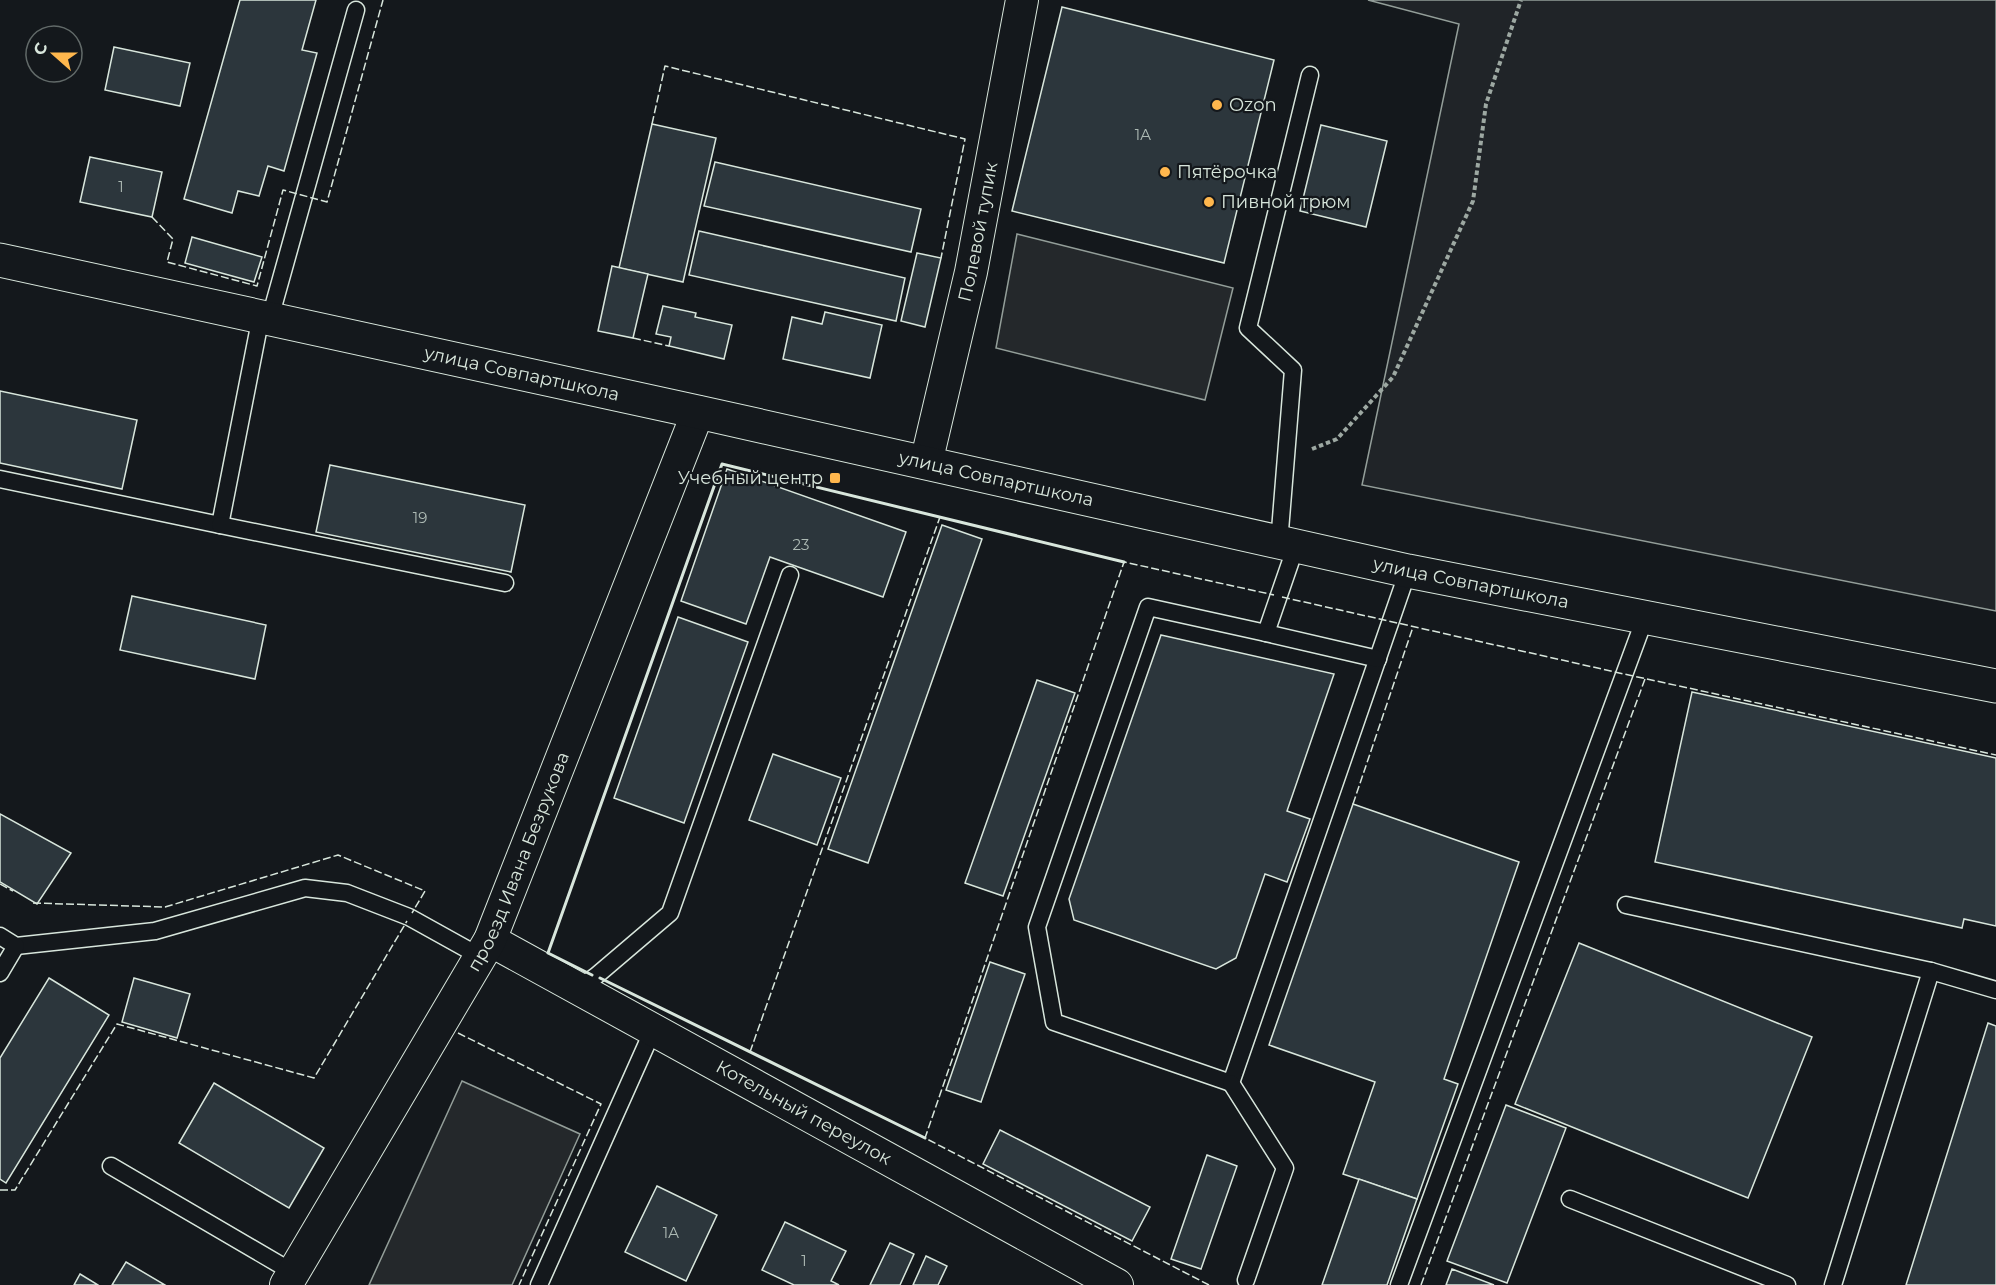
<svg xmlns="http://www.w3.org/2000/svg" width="1996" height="1285" font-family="Montserrat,sans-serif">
<rect width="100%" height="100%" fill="#14181c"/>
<polygon fill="#202428" stroke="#939e99" stroke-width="1.5" points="1368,0 1996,0 1996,611 1362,485 1459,24"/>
<g fill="#24282b" stroke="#939e99" stroke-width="1.5">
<polygon points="1017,234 1233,288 1205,400 996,348"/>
<polygon points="462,1081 580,1134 512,1285 369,1285"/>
</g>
<g fill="#2c363c" stroke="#d8e6dc" stroke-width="1.5">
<polygon points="240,0 316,0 302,50 317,53 284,171 268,166 259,196 238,191 232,213 184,199"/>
<polygon points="1062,7 1274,60 1224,263 1012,211"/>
<polygon points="114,47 190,63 180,106 105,90"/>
<polygon points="652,124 716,138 683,282 619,268"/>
<polygon points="1321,125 1387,141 1366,227 1300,211"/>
<polygon points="90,157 162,172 152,217 80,202"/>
<polygon points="715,162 921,209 911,252 704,206"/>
<polygon points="699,231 905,278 896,321 689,275"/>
<polygon points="192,237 262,257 254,282 185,263"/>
<polygon points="917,253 941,258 925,327 901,321"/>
<polygon points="612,266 648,274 633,338 598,331"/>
<polygon points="663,306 696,313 695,317 732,325 724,359 669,346 671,337 656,334"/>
<polygon points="825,312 882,325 870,378 783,359 792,317 822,324"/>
<polygon points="0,391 137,420 122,489 0,463"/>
<polygon points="330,465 525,505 511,572 316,532"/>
<polygon points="727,469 906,532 883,597 770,557 746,624 681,601"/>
<polygon points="942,525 982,539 868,863 828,849"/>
<polygon points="132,596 266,625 255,679 120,650"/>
<polygon points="678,617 748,642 684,823 614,798"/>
<polygon points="1161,635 1334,674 1287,811 1310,819 1287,882 1265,874 1236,958 1216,969 1074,920 1069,899"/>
<polygon points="1037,680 1075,693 1003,896 965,883"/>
<polygon points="1692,692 1996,758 1996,926 1964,919 1962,928 1655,862"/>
<polygon points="773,754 841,778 817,845 749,820"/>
<polygon points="1353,804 1519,862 1444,1079 1458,1084 1417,1199 1343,1174 1375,1082 1269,1045"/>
<polygon points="0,814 71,853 37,904 0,882"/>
<polygon points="1579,943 1812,1037 1748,1198 1515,1104"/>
<polygon points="990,962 1025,974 981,1102 946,1090"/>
<polygon points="49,978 109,1015 6,1183 0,1179 0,1058"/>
<polygon points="134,978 190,994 177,1038 122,1022"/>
<polygon points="1988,1023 1996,1026 1996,1285 1906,1285"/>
<polygon points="214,1083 324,1148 289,1208 179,1143"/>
<polygon points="1506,1105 1566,1128 1507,1283 1447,1261"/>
<polygon points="1000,1130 1150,1207 1132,1241 983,1164"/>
<polygon points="1207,1155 1237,1166 1201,1269 1171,1259"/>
<polygon points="1359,1179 1417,1199 1387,1285 1322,1285"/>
<polygon points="657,1186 717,1215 686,1281 625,1252"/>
<polygon points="785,1222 846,1251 831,1281 839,1285 794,1285 762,1270"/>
<polygon points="890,1243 914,1254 900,1285 870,1285"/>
<polygon points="926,1256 947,1266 938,1285 913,1285"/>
<polygon points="126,1262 165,1285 112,1285"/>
<polygon points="1452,1269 1494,1285 1446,1285"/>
<polygon points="80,1274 98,1285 74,1285"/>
</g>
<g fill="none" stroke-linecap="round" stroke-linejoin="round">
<g stroke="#d8e6dc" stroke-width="19">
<g id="service">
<polyline points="270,318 356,10"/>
<polyline points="0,479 220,525 261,316"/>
<polyline points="220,525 505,583"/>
<polyline points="1279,543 1293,370 1248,328 1310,75"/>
<polyline points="1296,546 1266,633 1148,607 1037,927 1054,1022 1231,1083 1408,571"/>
<polyline points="1266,633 1378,659"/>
<polyline points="1626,905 1931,971 1996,990"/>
<polyline points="0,936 16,946 155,931 305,888 347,893 409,917 481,957"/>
<polyline points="0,973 16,946"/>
<polyline points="578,989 596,976 670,913 790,575"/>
<polyline points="1231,1083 1285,1168 1246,1280"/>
<polyline points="111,1166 294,1273"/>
<polyline points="1570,1199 1787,1285"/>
<polyline points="539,1285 653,1030"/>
<polyline points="1399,1285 1645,618"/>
<polyline points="1833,1285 1931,971"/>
</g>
</g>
<g stroke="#d8e6dc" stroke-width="34">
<g id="minor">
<path id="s1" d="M926,463L971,272L1022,0"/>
<path id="s2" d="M490,940L1117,1285"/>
<path id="s3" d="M286,1285L490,940L698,412"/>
</g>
</g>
<g stroke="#d8e6dc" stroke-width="35">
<g id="tertiary">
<path id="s4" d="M0,260L698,412L1408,571L1996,686"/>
</g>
</g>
<polyline stroke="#9da8a2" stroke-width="4" stroke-dasharray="4.5 3" stroke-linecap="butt" points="1312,449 1337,439 1393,377 1473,201 1486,104 1521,0"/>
<use href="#service" stroke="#14181c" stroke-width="16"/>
<use href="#minor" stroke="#14181c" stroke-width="32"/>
<use href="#tertiary" stroke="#14181c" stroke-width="33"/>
<g stroke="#d8e6dc" stroke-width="1.5" stroke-dasharray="8 3" stroke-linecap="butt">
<polyline points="652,124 665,66 965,139 941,258"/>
<polyline points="152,217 173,239 167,262 257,286 283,190 327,202 383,0"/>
<polyline points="633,338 669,346"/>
<polyline points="1282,597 1624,674 1996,755"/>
<polyline points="1353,804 1413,627"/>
<polyline points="0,884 13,891"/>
<polyline points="33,903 165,907 338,855 425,891 412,913"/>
<polyline points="458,1033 601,1104 519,1285"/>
<polyline points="750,1052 940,517"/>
<polyline points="0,1190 15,1190 117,1024 314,1078 407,921"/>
<polyline points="1209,1285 925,1138 1124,562 1274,595"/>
<polyline points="1421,1285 1645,679"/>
</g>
<g stroke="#d8e6dc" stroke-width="3">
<polyline points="592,975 548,953 722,464 1124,562"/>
<polyline points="600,978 925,1138"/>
</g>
</g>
<g fill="#ffb74d" stroke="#14181c" stroke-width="2">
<circle cx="1217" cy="105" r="6"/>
<circle cx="1165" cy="172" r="6"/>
<circle cx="1209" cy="202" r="6"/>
<rect x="829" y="472" width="12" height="12" rx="3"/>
</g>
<g text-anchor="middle" stroke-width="4.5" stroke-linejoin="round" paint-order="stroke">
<g font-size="15" fill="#adbab4">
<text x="1143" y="140">1А</text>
<text x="121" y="192">1</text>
<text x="420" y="523">19</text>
<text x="801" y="550">23</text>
<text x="671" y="1238">1А</text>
<text x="804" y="1266">1</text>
</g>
<g font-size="18" fill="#d8e6dc" stroke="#14181c" text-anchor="start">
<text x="1229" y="111">Ozon</text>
<text x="1177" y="178">Пятёрочка</text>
<text x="1221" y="208">Пивной трюм</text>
<text x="823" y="484" text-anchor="end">Учебный центр</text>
</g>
<g font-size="18" fill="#d8e6dc" stroke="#14181c">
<text dy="6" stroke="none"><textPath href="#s1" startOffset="237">Полевой тупик</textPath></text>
<text dy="6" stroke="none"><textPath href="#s4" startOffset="534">улица Совпартшкола</textPath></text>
<text dy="6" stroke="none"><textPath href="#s4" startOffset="1020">улица Совпартшкола</textPath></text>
<text dy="6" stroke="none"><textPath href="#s4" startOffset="1506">улица Совпартшкола</textPath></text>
<text dy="6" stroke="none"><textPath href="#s3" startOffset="484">проезд Ивана Безрукова</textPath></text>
<text dy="6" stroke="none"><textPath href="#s2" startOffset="358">Котельный переулок</textPath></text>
</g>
</g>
<g transform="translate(54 54) rotate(291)"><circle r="28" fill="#14181c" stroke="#626a69" stroke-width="1.5"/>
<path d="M0-4.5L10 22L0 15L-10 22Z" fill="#ffb74d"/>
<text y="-9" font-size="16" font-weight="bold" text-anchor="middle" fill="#d8e6dc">С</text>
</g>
</svg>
